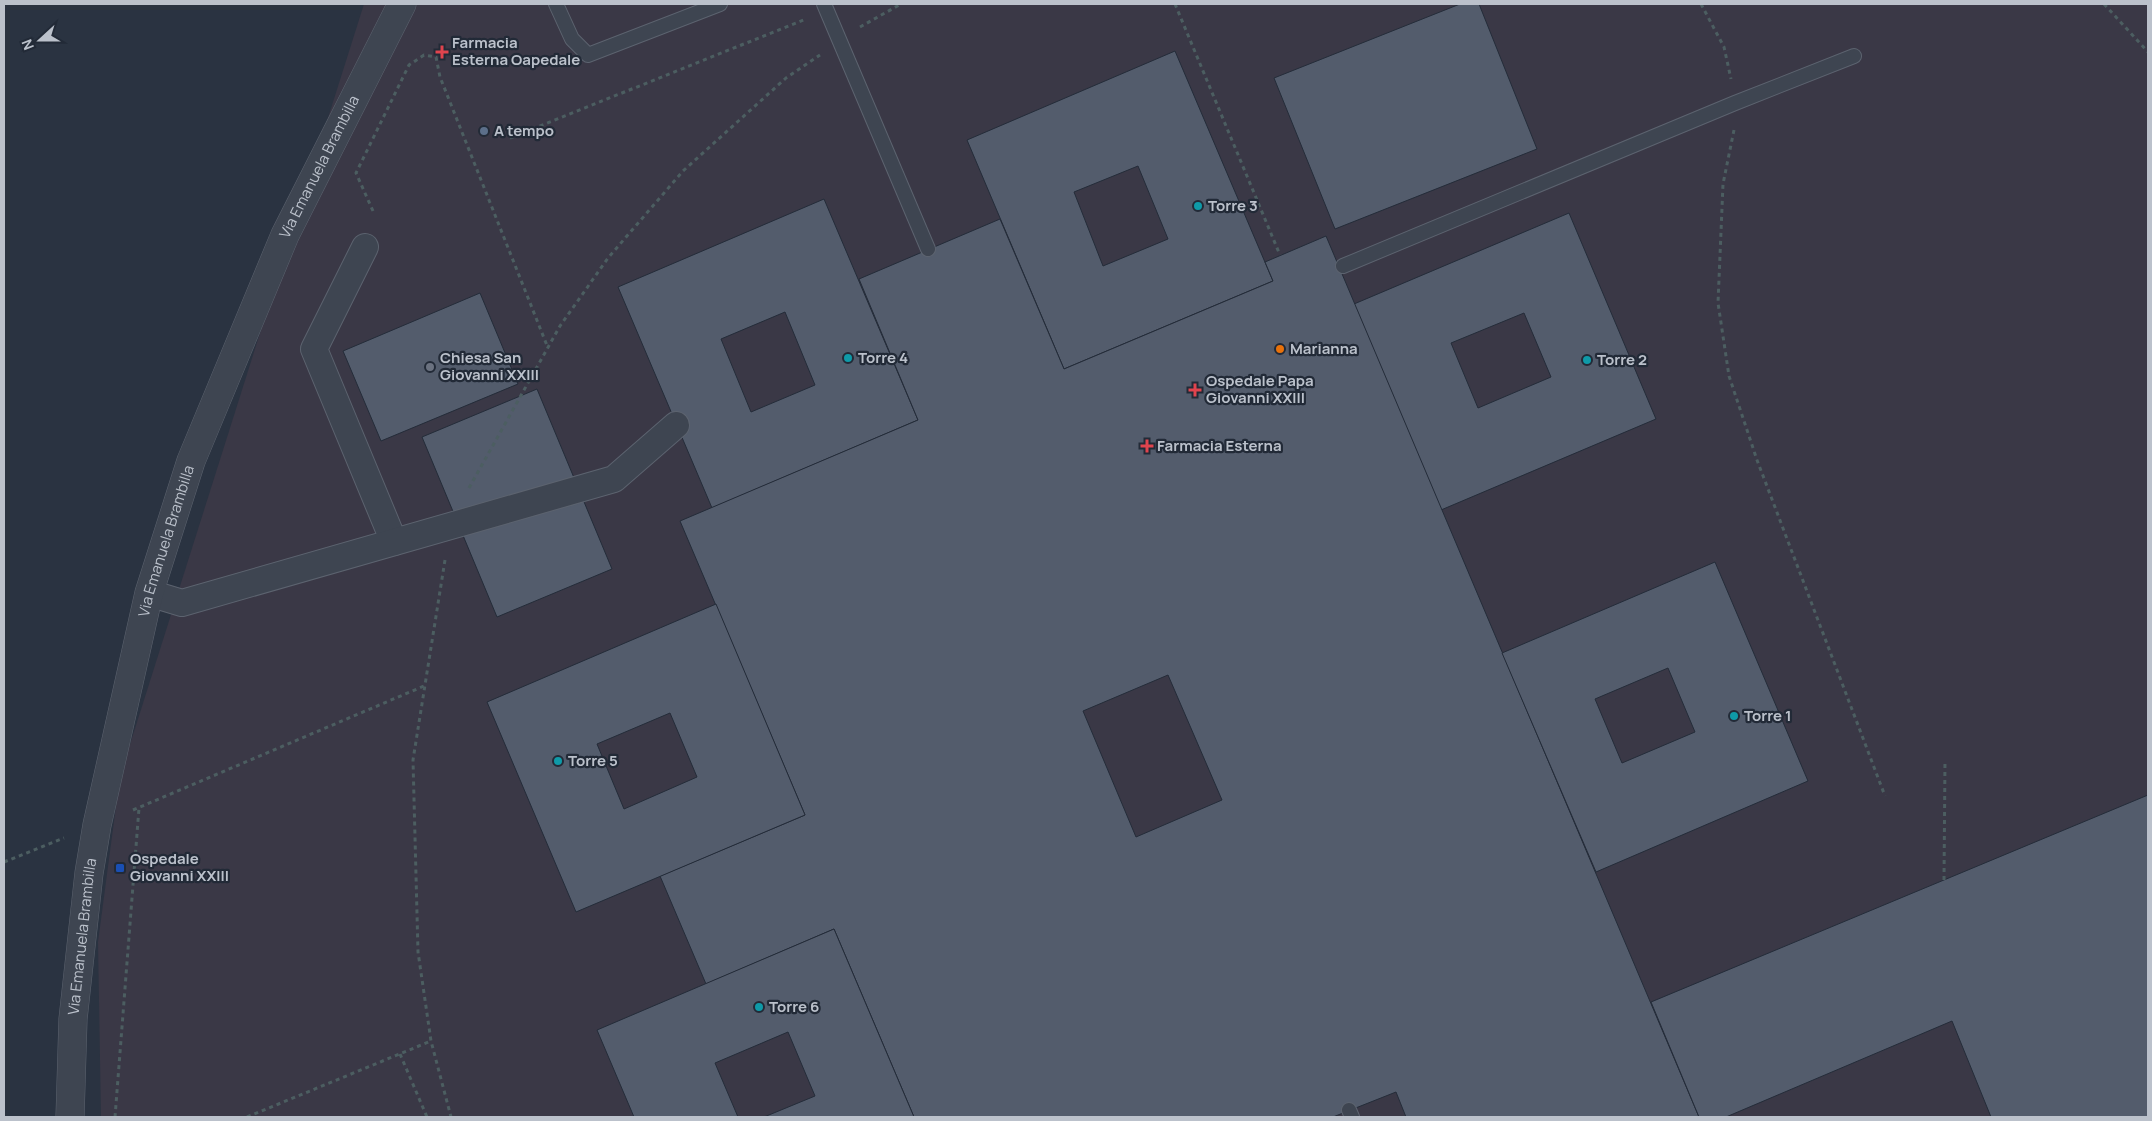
<svg xmlns="http://www.w3.org/2000/svg" width="2152" height="1121" font-family="Manrope,sans-serif">
<rect width="100%" height="100%" fill="#2a3341"/>
<polygon fill="#3a3846" points="364,4 2148,4 2148,1117 101,1117 98,942 120,776"/>
<g fill="#535c6c" stroke="#242c39" fill-rule="evenodd">
<polygon points="1460,4 1479,4 1537,149 1335,229 1274,78"/>
<path d="M1175,51L1273,281L1064,369L967,140ZM1138,166L1168,239L1103,266L1074,192Z"/>
<path d="M824,199L918,420L712,508L618,287ZM785,312L815,385L751,412L721,339Z"/>
<path d="M1569,213L1656,419L1441,510L1354,304ZM1524,313L1551,377L1478,408L1451,343Z"/>
<path d="M1000,219L1064,369L1273,281L1265,262L1326,236L1699,1117H1406L1396,1092L1333,1117H914L834,929L706,984L660,876L805,815L680,521L918,420L859,279ZM1168,675L1222,800L1136,837L1083,711Z"/>
<polygon points="480,293 518,384 381,441 343,351"/>
<polygon points="537,389 612,569 497,617 422,437"/>
<path d="M1715,562L1808,781L1596,872L1502,653ZM1668,668L1695,732L1622,763L1595,699Z"/>
<path d="M716,604L805,815L576,912L487,702ZM670,713L697,777L624,809L597,744Z"/>
<polygon points="2148,795 2148,1117 1991,1117 1952,1021 1726,1117 1699,1117 1651,1002"/>
<polygon points="834,929 914,1117 764,1117 815,1096 788,1032 715,1063 738,1117 634,1117 597,1030"/>
</g>
<g fill="none" stroke-linecap="round" stroke-linejoin="round">
<g stroke="#5c636f" stroke-width="16">
<g id="service">
<polyline points="556,4 572,39 588,55 720,4"/>
<polyline points="824,4 928,249"/>
<polyline points="1343,266 1735,103 1854,56"/>
<polyline points="1349,1110 1352,1117"/>
</g>
</g>
<g stroke="#5c636f" stroke-width="28">
<g id="minor">
<polyline points="365,247 314,349 394,542"/>
<polyline points="149,593 182,603 614,479 676,425"/>
</g>
</g>
<g stroke="#5c636f" stroke-width="29">
<g id="tertiary">
<path id="s1" d="M70,1117L73,1019L89,873L97,825L149,593L191,461L285,235L402,4"/>
</g>
</g>
<g stroke="#4c5e61" stroke-width="3" stroke-dasharray="4 4" stroke-linecap="butt">
<polyline points="1175,4 1280,255"/>
<polyline points="1701,4 1724,47 1731,79"/>
<polyline points="2104,4 2148,52"/>
<polyline points="860,27 901,4"/>
<polyline points="1734,130 1723,184 1718,303 1729,376 1757,460 1885,796"/>
<polyline points="510,138 806,19"/>
<polyline points="373,211 356,173 409,65 424,55 436,57 440,77 548,348"/>
<polyline points="469,488 560,326 608,258 683,171 786,78 820,55"/>
<polyline points="445,560 413,760 418,952 431,1041 451,1117"/>
<polyline points="133,810 424,686"/>
<polyline points="4,862 64,838"/>
<polyline points="1944,880 1945,760"/>
<polyline points="400,1054 427,1117"/>
<polyline points="115,1117 139,808"/>
<polyline points="247,1117 431,1041"/>
</g>
<use href="#service" stroke="#3e4551" stroke-width="14"/>
<use href="#minor" stroke="#3e4551" stroke-width="26"/>
<use href="#tertiary" stroke="#3e4551" stroke-width="28"/>
</g>
<g fill="#e0444e" stroke="#222a37" stroke-width="2">
<path d="M439.5 44.5h5v5h5v5h-5v5h-5v-5h-5v-5h5z"/>
<path d="M1192.5 382.5h5v5h5v5h-5v5h-5v-5h-5v-5h5z"/>
<path d="M1144.5 438.5h5v5h5v5h-5v5h-5v-5h-5v-5h5z"/>
</g>
<circle fill="#5c6f8a" stroke="#222a37" stroke-width="2" cx="484" cy="131" r="5"/>
<g fill="#0f9aa8" stroke="#222a37" stroke-width="2">
<circle cx="1198" cy="206" r="5"/>
<circle cx="848" cy="358" r="5"/>
<circle cx="1587" cy="360" r="5"/>
<circle cx="1734" cy="716" r="5"/>
<circle cx="558" cy="761" r="5"/>
<circle cx="759" cy="1007" r="5"/>
</g>
<circle fill="#e8710a" stroke="#222a37" stroke-width="2" cx="1280" cy="349" r="5"/>
<circle fill="#6b7280" stroke="#222a37" stroke-width="2" cx="430" cy="367" r="5"/>
<rect fill="#1a4fb4" stroke="#222a37" stroke-width="2" x="115" y="863" width="10" height="10" rx="2.5"/>
<g text-anchor="middle" stroke-width="4.5" stroke-linejoin="round" paint-order="stroke">
<g font-size="15" font-weight="bold" fill="#bbc1cb" stroke="#222a37" text-anchor="start">
<text x="452" y="48">Farmacia<tspan x="452" dy="17">Esterna Oapedale</tspan></text>
<text x="494" y="136">A tempo</text>
<text x="1208" y="211">Torre 3</text>
<text x="1290" y="354">Marianna</text>
<text x="440" y="363">Chiesa San<tspan x="440" dy="17">Giovanni XXIII</tspan></text>
<text x="858" y="363">Torre 4</text>
<text x="1597" y="365">Torre 2</text>
<text x="1206" y="386">Ospedale Papa<tspan x="1206" dy="17">Giovanni XXIII</tspan></text>
<text x="1157" y="451">Farmacia Esterna</text>
<text x="1744" y="721">Torre 1</text>
<text x="568" y="766">Torre 5</text>
<text x="130" y="864">Ospedale<tspan x="130" dy="17">Giovanni XXIII</tspan></text>
<text x="769" y="1012">Torre 6</text>
</g>
<g font-size="15" fill="#bbc1cb" stroke="#222a37">
<text dy="5" stroke="none"><textPath href="#s1" startOffset="991">Via Emanuela Brambilla</textPath></text>
<text dy="5" stroke="none"><textPath href="#s1" startOffset="586">Via Emanuela Brambilla</textPath></text>
<text dy="5" stroke="none"><textPath href="#s1" startOffset="181">Via Emanuela Brambilla</textPath></text>
</g>
</g>
<rect width="2152" height="1121" fill="none" stroke="#bbc1cb" stroke-width="10"/>
<g transform="translate(40 40) rotate(249)" stroke="#222a37" stroke-width="4" paint-order="stroke">
<path d="M0-4L9 19L0 12L-9 19Z" fill="#bbc1cb"/>
<text y="-8" font-size="14" font-weight="bold" text-anchor="middle" fill="#bbc1cb">N</text>
</g>
</svg>
